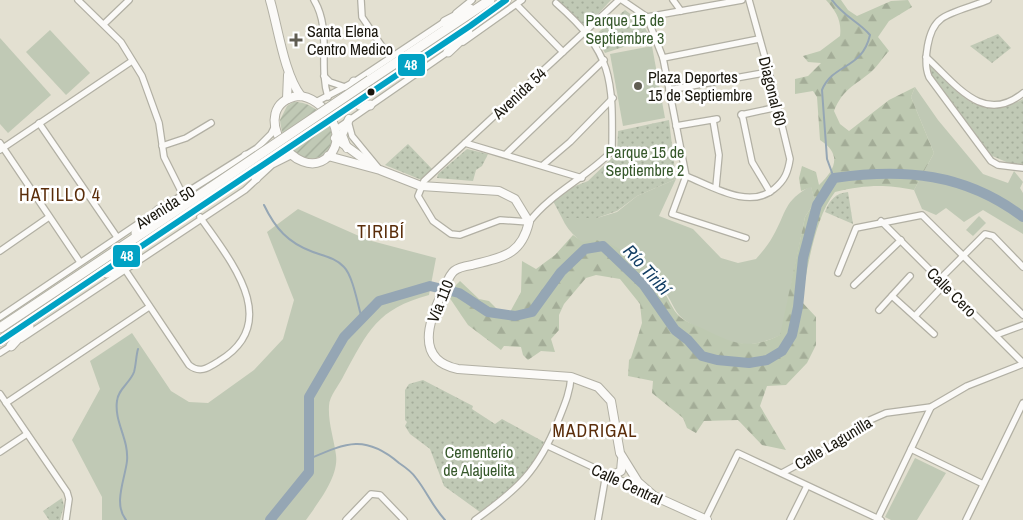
<svg xmlns="http://www.w3.org/2000/svg" width="1023" height="520" font-family="'Archivo Narrow',sans-serif">
<defs>
<pattern id="forest-firs" width="22" height="20" patternUnits="userSpaceOnUse" patternTransform="scale(1.25)"><rect width="22" height="20" fill="#bec9b1"/><path d="M5 1l3.5 6h-7zM16 11l3.5 6h-7z" fill="#a3ac97"/></pattern>
<pattern id="park-dots" width="8" height="8" patternUnits="userSpaceOnUse" patternTransform="scale(1.25)"><rect width="8" height="8" fill="#c0c9b5"/><path d="M2 2h.1M6 6h.1" fill="none" stroke="#a4ac9a" stroke-width="1.8" stroke-linecap="round"/></pattern>
<pattern id="garden-furrows" width="10" height="10" patternUnits="userSpaceOnUse" patternTransform="scale(1.25)"><rect width="10" height="10" fill="#c0c9b5"/><path d="M-1 1l2-2M0 10L10 0M9 11l2-2" fill="none" stroke="#a4ac9a"/></pattern>
</defs>
<rect width="100%" height="100%" fill="#e3e0d1"/>
<g fill="#c0c9b5">
<polygon points="50,30 90,73 66,95 26,52"/>
<polygon points="0,38 51,95 8,133 0,124"/>
<polygon points="652,46 665,118 623,126 610,54"/>
<polygon points="915,87 938,120 983,174 1008,183 1014,171 1023,182 1020,188 1023,193 1023,234 983,210 964,222 946,208 936,215 922,209 914,190 934,153 911,97"/>
<path d="M676,179L659,216L693,229L721,258L738,263L756,259C762,252 769,244 773,236C787,212 783,201 811,186L815,202L805,217L781,335C765,342 750,347 733,342C722,340 686,324 679,315C672,307 669,293 660,287C632,268 575,250 562,218H597L617,212L637,196Z"/>
<path d="M298,209L368,240L436,258L429,295C377,309 368,331 344,375C340,384 329,396 329,406C328,423 334,439 336,455C339,477 318,503 306,520H102V497L72,440L100,389L90,361L132,333L171,391L189,402L208,403L254,370L283,339L294,300L267,232Z"/>
<polygon points="979,216 986,223 973,236 966,230"/>
<polygon points="915,458 946,473 917,520 891,520 885,517"/>
</g>
<path fill="url(#forest-firs)" d="M826,0H841L848,10L857,16L891,1L908,0L912,7L889,21L878,37L889,51C883,57 878,66 871,72C854,86 843,89 834,111L840,124L849,131L889,100L915,87L911,97L934,153L914,190C883,184 866,185 835,192C814,219 808,268 801,301L816,317V345L807,363L786,385L767,386L760,406L786,450L762,445L738,420L704,421L696,433L687,428L683,418L652,393L653,381L628,376L629,360L631,358L642,323L640,304L620,279L596,275L586,278L564,304L559,315V330L551,339L555,352L541,351L528,360L523,355L521,347L504,346L501,350L468,325L447,294L460,281L479,299L489,301L498,310L510,312L521,292L522,261L536,269L555,255L573,235L583,242C611,232 645,268 661,288C668,296 672,310 680,317C686,322 697,326 704,329C733,344 750,350 780,335L805,217L815,202L811,187L801,191L799,178L802,166L816,172L819,185C836,169 842,154 820,140L817,97L813,91L795,94V79L808,76L821,63L808,62L803,56L820,51L840,36C842,21 836,11 826,0Z"/>
<g fill="url(#park-dots)">
<polygon points="611,0 584,29 558,1 559,0"/>
<polygon points="625,10 642,23 651,38 605,53 595,35"/>
<polygon points="998,34 1011,48 992,63 970,46"/>
<path d="M928,64C960,93 978,124 1023,99V164H1011L990,155L931,74Z"/>
<polygon points="669,120 676,179 637,196 617,211 597,218 562,218 553,201 570,188 588,181 617,153 618,131"/>
<polygon points="408,144 434,171 424,181 385,165"/>
<polygon points="467,149 488,154 482,166 476,170 473,181 437,178 438,174"/>
<path d="M848,192L853,224L825,212C829,200 836,193 848,192Z"/>
<polygon points="423,380 473,406 472,409 495,424 502,419 544,442 529,472 513,487 480,512 444,486 430,449 410,434 405,426 407,422 405,420 405,390 409,384"/>
<polygon points="62,498 64,506 60,520 49,520 43,511"/>
</g>
<path fill="url(#garden-furrows)" d="M293,102C319,100 346,136 323,156C298,166 282,143 280,120L287,106Z"/>
<g fill="none" stroke-linecap="round" stroke-linejoin="round">
<g stroke="#95a6b4" stroke-width="2">
<path d="M832,0C844,17 858,21 870,35C862,70 833,63 822,90L827,159L834,178"/>
<path d="M264,205C275,228 288,243 313,252C324,256 336,258 344,267C353,276 358,306 362,319"/>
<path d="M309,459C346,443 365,434 399,463C405,467 412,472 416,478C427,492 433,507 445,520"/>
<path d="M126,520C113,504 125,479 127,461C129,439 114,422 117,401C118,389 130,383 134,372C136,365 136,356 138,349"/>
</g>
<path stroke="#95a6b4" stroke-width="10" d="M270,520L309,472V397L344,337L379,301L430,286L459,293L488,312L515,316L532,312L561,272L585,249L603,246L643,284L675,330L688,340L702,356L717,360L749,363L767,360L782,351L792,335L798,307L803,258L817,205L834,178C904,168 965,173 1023,217"/>
<g stroke="#b2b0a4" stroke-width="8">
<g id="minor">
<polyline points="78,0 121,42 142,76 159,123 164,157 183,195"/>
<path d="M314,0C332,30 318,65 328,97"/>
<polyline points="361,0 362,17 390,58"/>
<polyline points="622,0 647,17"/>
<polyline points="673,0 681,11"/>
<path d="M988,0C977,5 949,12 941,19C927,29 923,63 929,77L991,161L998,165L1023,168"/>
<path d="M556,3C613,53 613,78 612,151C587,177 551,193 529,222L500,220L460,235L451,234L433,221L418,196L424,181L563,52L619,0"/>
<polyline points="517,5 563,52"/>
<polyline points="456,13 472,0"/>
<polyline points="647,17 663,58 686,176 672,214 746,238"/>
<polyline points="647,17 742,0"/>
<polyline points="104,24 129,0"/>
<polyline points="463,42 522,0"/>
<path d="M926,57C955,83 983,126 1023,93"/>
<polyline points="663,58 759,39"/>
<polyline points="324,76 330,82 345,87"/>
<polyline points="669,90 769,72"/>
<polyline points="316,102 354,82 447,20"/>
<polyline points="742,114 752,162 770,192"/>
<polyline points="741,115 778,107"/>
<polyline points="713,120 719,155 716,187"/>
<polyline points="348,121 352,136 380,170"/>
<polyline points="39,123 117,237"/>
<polyline points="676,126 717,119"/>
<polyline points="335,130 449,51"/>
<polyline points="0,143 80,262"/>
<polyline points="465,143 582,178"/>
<polyline points="162,146 186,138 211,123"/>
<polyline points="0,150 132,61"/>
<polyline points="506,154 604,60"/>
<polyline points="543,165 570,142 613,98"/>
<path d="M686,176C712,186 749,210 774,189C785,180 788,172 790,159L769,72L749,0"/>
<polyline points="157,211 257,148 271,134 275,126"/>
<polyline points="881,221 1023,363"/>
<polyline points="0,251 49,217"/>
<path d="M124,268L189,365C200,374 208,368 219,361C284,322 229,259 200,217"/>
<polyline points="838,273 856,228 922,215 1023,315"/>
<polyline points="939,280 985,234 993,236 1023,267"/>
<polyline points="854,285 901,240"/>
<polyline points="892,296 934,334"/>
<polyline points="879,310 910,276"/>
<polyline points="915,316 944,285"/>
<polyline points="0,317 148,217"/>
<polyline points="996,335 1023,325"/>
<polyline points="21,339 245,190 272,165 292,155"/>
<polyline points="0,353 14,344"/>
<polyline points="0,394 67,492 69,499 66,520"/>
<polyline points="6,403 149,307"/>
<polyline points="548,446 648,493"/>
<polyline points="911,449 983,484"/>
<polyline points="0,452 27,434"/>
<polyline points="782,473 830,447 870,420 886,413 931,407 967,386 1023,364"/>
<polyline points="346,520 371,494 380,495 404,520"/>
<path d="M475,520C518,489 538,471 558,421C564,406 570,393 571,377"/>
<polyline points="598,520 606,474"/>
<polyline points="705,520 738,453 881,520"/>
<polyline points="790,520 807,486"/>
<polyline points="877,520 931,407"/>
<polyline points="966,520 1023,403"/>
</g>
</g>
<g stroke="#b2b0a4" stroke-width="10">
<g id="major">
<path d="M270,0C278,27 284,74 301,96"/>
<path d="M298,96C323,96 350,135 329,156C296,188 244,105 298,96Z"/>
<polyline points="287,99 288,75"/>
<polyline points="335,138 372,165"/>
<polyline points="347,148 342,135 349,119"/>
<path d="M328,156L380,170L421,186L499,191L515,199L529,222C521,256 502,257 472,265C466,266 459,267 454,271C449,275 446,285 443,291C429,320 414,360 458,369L571,377L598,387L611,401L620,453L638,482L654,496L707,520"/>
<polyline points="611,476 621,471 622,460"/>
</g>
</g>
<g stroke="#b2b0a4" stroke-width="11">
<g id="highway">
<polyline points="445,22 470,9"/>
<polyline points="448,52 468,33"/>
<polyline points="370,80 490,0"/>
<polyline points="354,82 350,91 351,100 360,105 370,105"/>
<polyline points="375,89 470,26 506,0"/>
<polyline points="246,156 256,166 256,178"/>
<polyline points="136,233 159,210"/>
<polyline points="107,273 124,268"/>
<polyline points="0,328 210,188"/>
<polyline points="0,341 215,195"/>
<polyline points="11,346 29,326"/>
</g>
</g>
<use href="#minor" stroke="#fbfaf8" stroke-width="5.5"/>
<use href="#major" stroke="#fbfaf8" stroke-width="8"/>
<use href="#highway" stroke="#fbfaf8" stroke-width="9"/>
<g stroke="#b2b0a4" stroke-width="11" stroke-linecap="butt">
<g id="highway-bridge">
<polyline points="210,188 370,80"/>
<polyline points="215,195 375,89"/>
</g>
</g>
<use href="#highway-bridge" stroke="#fbfaf8" stroke-width="9"/>
<g stroke="#fff" stroke-width="10">
<polyline id="bus-1" points="0,341 470,26 506,0"/>
</g>
<use href="#bus-1" stroke="#01a2c4" stroke-width="6"/>
</g>
<g fill="#605d52" stroke="#fff" stroke-width="2">
<path d="M293.5 32.5h5v5h5v5h-5v5h-5v-5h-5v-5h5z"/>
<circle cx="638" cy="86" r="5"/>
</g>
<circle fill="#19160d" stroke="#fff" stroke-width="2" cx="371" cy="92" r="4.5"/>
<g text-anchor="middle" stroke-width="5" stroke-linejoin="round" paint-order="stroke">
<g font-size="16" fill="#36582b" stroke="#fff">
<text x="625" y="26">Parque 15 de<tspan x="625" dy="18">Septiembre 3</tspan></text>
<text x="645" y="158">Parque 15 de<tspan x="645" dy="18">Septiembre 2</tspan></text>
<text x="479" y="458">Cementerio<tspan x="479" dy="18">de Alajuelita</tspan></text>
</g>
<g font-size="16" fill="#19160d" stroke="#fff" text-anchor="start">
<text x="307" y="37">Santa Elena<tspan x="307" dy="18">Centro Medico</tspan></text>
<text x="648" y="83">Plaza Deportes<tspan x="648" dy="18">15 de Septiembre</tspan></text>
</g>
<g font-size="16" fill="#19160d" stroke="#fff">
<text transform="translate(773 91) rotate(76)" y="6">Diagonal 60</text>
<text transform="translate(519 93) rotate(-43)" y="6">Avenida 54</text>
<text transform="translate(165 207) rotate(-32)" y="6">Avenida 50</text>
<text transform="translate(952 292) rotate(45)" y="6">Calle Cero</text>
<text transform="translate(440 301) rotate(-68)" y="6">Vía 110</text>
<text transform="translate(833 443) rotate(-31)" y="6">Calle Lagunilla</text>
<text transform="translate(627 484) rotate(25)" y="6">Calle Central</text>
</g>
<g font-size="18" letter-spacing="1" fill="#5a2d0a" stroke="#fff">
<text x="60" y="201">HATILLO 4</text>
<text x="381" y="238">TIRIBÍ</text>
<text x="595" y="437">MADRIGAL</text>
</g>
<g font-size="18" font-style="italic" fill="#133e64" stroke="#fff">
<text transform="translate(647 270) rotate(48)" y="6">Río Tiribí</text>
</g>
</g>
<g stroke="#fff" stroke-width="2">
<rect x="397" y="53" width="29" height="24" rx="5" fill="#01a2c4"/>
<rect x="112" y="244" width="29" height="24" rx="5" fill="#01a2c4"/>
</g>
<g font-size="14" text-anchor="middle" font-weight="bold" fill="#fff">
<text x="411" y="70">48</text>
<text x="127" y="261">48</text>
</g>
</svg>
